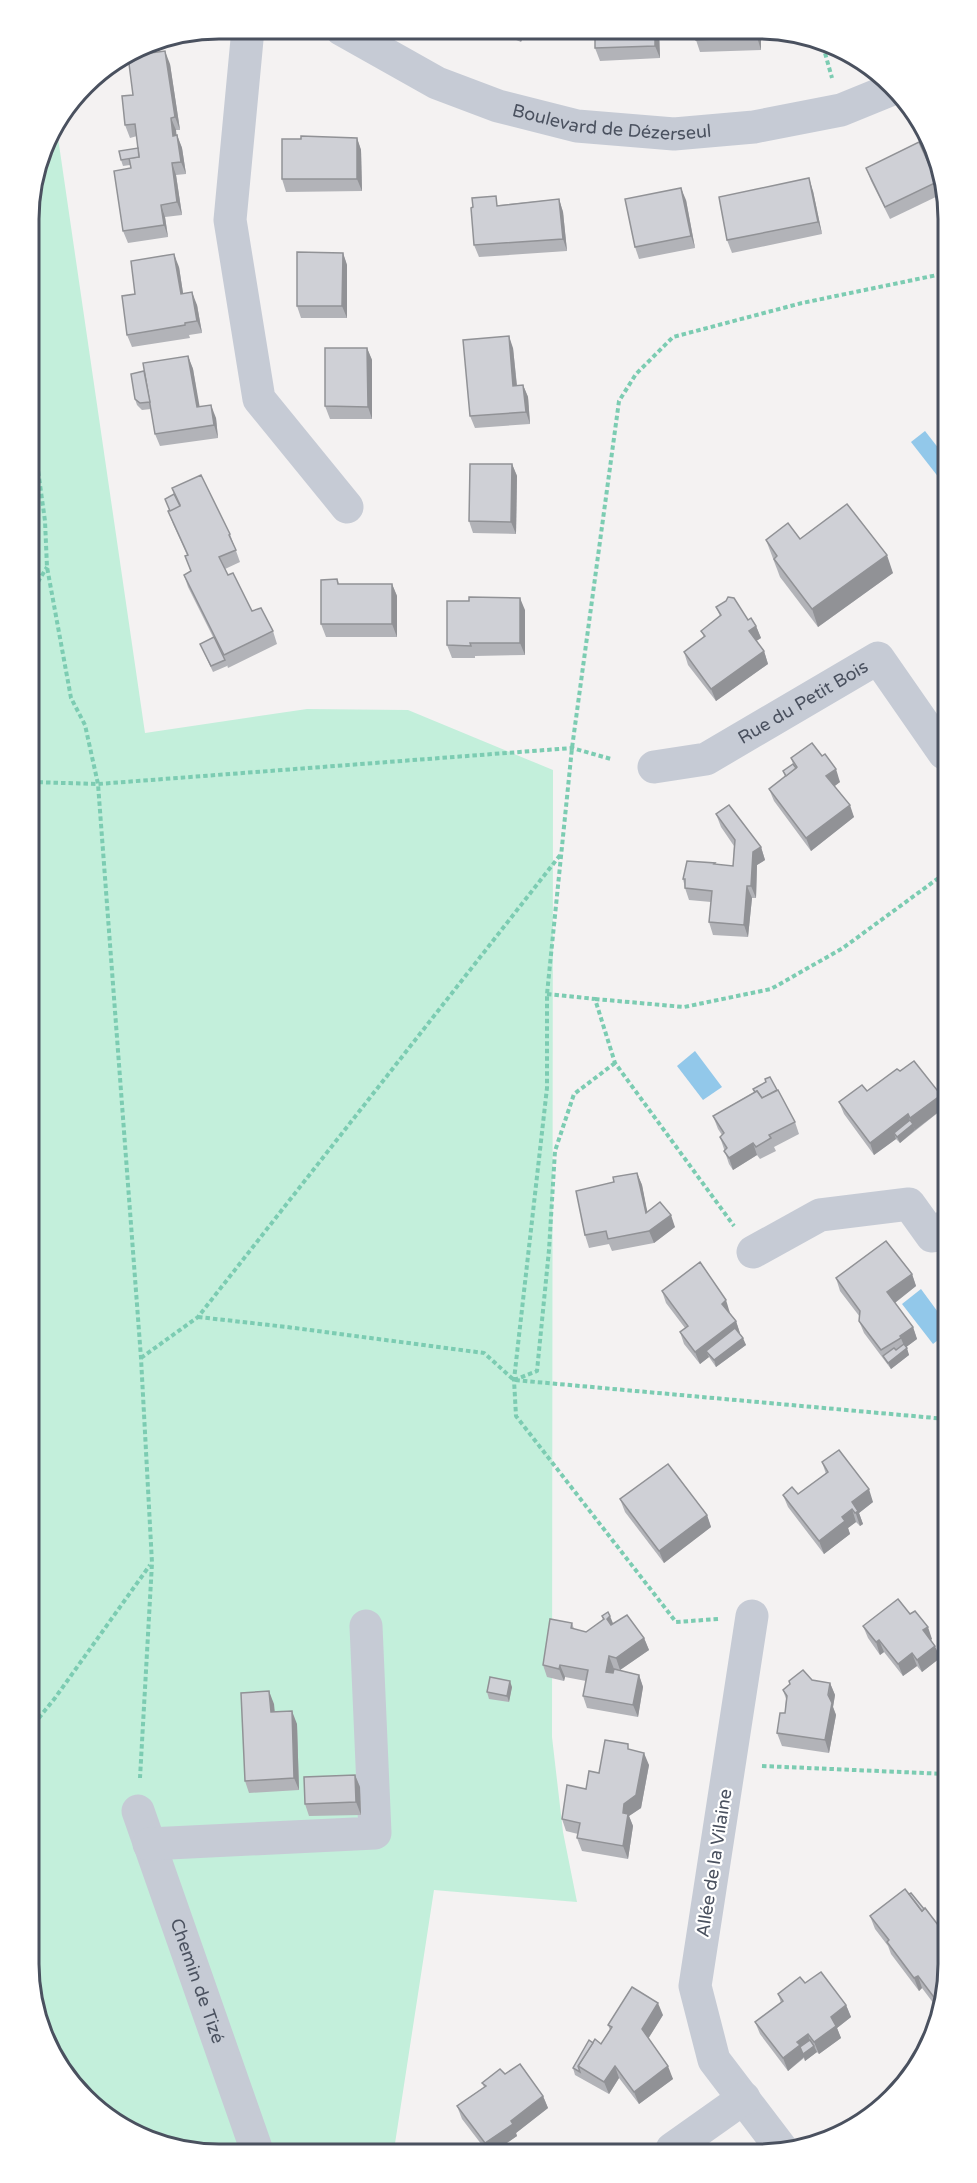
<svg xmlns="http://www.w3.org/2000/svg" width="977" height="2183" font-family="'Varela Round',sans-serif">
<rect width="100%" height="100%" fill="#f4f2f2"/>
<polygon fill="#c3efdb" points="56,124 145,733 307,709 408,710 553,770 552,1737 563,1832 577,1902 434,1890 394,2150 182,2151 93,2107 54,2060 35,2014 30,563 38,528 30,473 29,206 48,135"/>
<g fill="#92c8ea">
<polygon points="925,431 943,454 943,483 911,442"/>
<polygon points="695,1051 722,1087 703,1100 677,1066"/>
<polygon points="921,1289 946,1323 946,1326 940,1331 943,1336 933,1344 902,1304"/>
</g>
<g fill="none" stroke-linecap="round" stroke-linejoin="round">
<g stroke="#7cccb2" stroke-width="4" stroke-dasharray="4.5 3" stroke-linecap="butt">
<polyline points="823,46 832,78"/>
<polyline points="30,412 45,521 47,567 71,698 85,725 98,784 141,1358 152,1563 140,1778"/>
<polyline points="30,595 47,567"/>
<polyline points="31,782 98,784 572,748 611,759"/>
<polyline points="547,994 595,999 615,1063 734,1226"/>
<polyline points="595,999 684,1007 771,989 843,948 944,874"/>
<polyline points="198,1317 287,1327 484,1353 514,1380 946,1419"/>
<polyline points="141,1358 198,1317 561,854"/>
<polyline points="514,1380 537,1371 549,1250 555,1151 574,1094 615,1063"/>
<polyline points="718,1619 676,1622 516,1416 514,1380 547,1088 547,994 572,748 619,401 636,374 673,337 802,303 942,274"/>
<polyline points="34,1724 55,1698 150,1565"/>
<polyline points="762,1766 947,1774"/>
<polyline points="855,2127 893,2097"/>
</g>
<g stroke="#c6cbd5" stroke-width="33">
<polyline points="248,29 230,220 259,399 347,507"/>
<path id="s1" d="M341,29L437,83L498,106L577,126L674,134L754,127L841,110L895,88"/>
<path id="s2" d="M654,767L706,759L878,658L944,753"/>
<polyline points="753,1252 820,1215 909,1204 932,1236 946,1226"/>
<polyline points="752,1616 695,1986 714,2060 781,2148"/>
<path id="s3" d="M138,1811L257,2151"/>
<polyline points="149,1844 375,1833 366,1626"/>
<polyline points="672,2149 744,2098"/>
</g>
</g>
<g fill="#b2b3b8">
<polygon points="492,30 525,30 521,42"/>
<polygon points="595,31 659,31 660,58 600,61 595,48"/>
<polygon points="761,32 761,50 700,52 696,40"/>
<polygon points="170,64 180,130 176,130 176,136 177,135 182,148 186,174 176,175 182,215 165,217 168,237 128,243 123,231 131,168 130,165 123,166 121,160 138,148 137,136 130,138 125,125 133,95"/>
<polygon points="357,138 361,150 362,191 286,192 282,179"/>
<polygon points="866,168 937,182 942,194 890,219 871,181"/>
<polygon points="813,191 822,234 732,253 727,240"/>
<polygon points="559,199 563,212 567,251 479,257 474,245 499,205"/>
<polygon points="686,200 695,248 639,259 635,247"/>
<polygon points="343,253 347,265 347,318 301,318 297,306"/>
<polygon points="179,267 183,293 197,305 202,333 189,335 190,338 132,347 127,335 135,294"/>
<polygon points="367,348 372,360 372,419 330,419 325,406"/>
<polygon points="513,348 517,385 523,385 528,397 530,424 475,428 470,416"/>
<polygon points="188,356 193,369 199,407 216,418 218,438 160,446 155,434 151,409 142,410 137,405 135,399 144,371"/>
<polygon points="512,464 517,476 516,534 473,533 469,521"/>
<polygon points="172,488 230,534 240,562 225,569 228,575 252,611 273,631 277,644 228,668 227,665 227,666 213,672 200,644 213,637 188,587 184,575 191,571 185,556 187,555 173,524 168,511 169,511 174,494"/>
<polygon points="800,539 893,573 818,627 780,577 766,540"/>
<polygon points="337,579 339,584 392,584 397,596 397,637 326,637 321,624"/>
<polygon points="716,607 748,620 756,626 761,638 756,641 764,651 768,664 716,701 688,665 684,652 704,637 701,631 720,616"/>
<polygon points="525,610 525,655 475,656 475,658 452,658 447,645"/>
<polygon points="791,758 840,782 834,786 854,817 811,851 774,801 769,789 785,777 783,771 793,764"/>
<polygon points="716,814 761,847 765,860 757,865 756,898 752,898 748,937 713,935 709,922 711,902 689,900 685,888 683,879 715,865 733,866 734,846 721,827"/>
<polygon points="753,1089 795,1122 799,1134 774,1147 776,1151 760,1159 757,1155 733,1170 729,1164 720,1137 722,1135 718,1129 713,1116 754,1092"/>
<polygon points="867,1091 945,1107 900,1143 896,1139 874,1155 844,1114 839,1102"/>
<polygon points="637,1173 642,1185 647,1212 675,1227 654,1243 612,1251 609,1244 589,1248 585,1235 614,1182"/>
<polygon points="912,1274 916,1286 895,1303 913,1327 917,1339 906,1347 909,1355 891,1369 864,1333 859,1321 860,1317 840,1291 836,1278"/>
<polygon points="662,1291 730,1313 736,1321 740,1334 746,1345 716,1367 709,1357 700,1364 684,1344 680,1332 685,1328 666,1303"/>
<polygon points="822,1462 873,1502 859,1513 863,1524 860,1526 856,1522 848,1528 850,1534 824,1554 788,1507 783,1495 798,1494 826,1474"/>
<polygon points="946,1480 946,1504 942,1499 938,1487"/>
<polygon points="620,1499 707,1515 711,1527 664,1563 625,1512"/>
<polygon points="910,1614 932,1639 931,1640 940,1658 922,1672 917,1666 903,1676 884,1652 880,1655 868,1638 863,1626"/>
<polygon points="602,1616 613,1624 644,1638 649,1650 620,1670 614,1669 613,1673 639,1675 643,1687 638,1717 587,1708 583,1696 586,1681 565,1677 564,1681 547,1677 543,1665 572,1623 574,1629 586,1632 603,1620"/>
<polygon points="812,1680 830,1683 835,1695 833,1707 836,1715 829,1753 782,1746 777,1733 785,1713 786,1699 783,1690"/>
<polygon points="512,1687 509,1702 489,1699 487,1692"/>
<polygon points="274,1704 274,1711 297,1724 299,1790 249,1793 245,1781"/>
<polygon points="630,1750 649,1765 641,1808 629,1816 633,1826 628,1859 582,1851 577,1838 578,1834 566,1831 562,1819 599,1773"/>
<polygon points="355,1775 360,1787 361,1815 309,1816 305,1804"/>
<polygon points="870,1916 948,1977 940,2012 922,1988 919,1991 891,1954 888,1946 875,1929"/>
<polygon points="805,1983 846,2005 851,2017 837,2028 841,2038 819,2054 816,2051 817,2052 805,2061 804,2058 788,2071 760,2034 755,2022 781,2003 778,1994"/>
<polygon points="663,2015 648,2039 673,2079 639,2104 619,2078 609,2094 575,2075 573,2068 593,2043 601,2044 610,2030 608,2025"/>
<polygon points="505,2074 543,2096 548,2108 516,2133 517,2136 498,2149 485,2149 462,2119 457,2106 484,2087 482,2083"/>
</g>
<g fill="#919296">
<polygon points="517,30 525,30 521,42"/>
<polygon points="655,31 659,31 660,58 655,46"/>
<polygon points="757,32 761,32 761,50 757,37"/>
<polygon points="165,51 170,64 180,130 175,117"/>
<polygon points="171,118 176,130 178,148 173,136"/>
<polygon points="177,135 182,148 186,174 181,162"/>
<polygon points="357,138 361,150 362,191 357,179"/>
<polygon points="172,163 176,175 182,215 177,202"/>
<polygon points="809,178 813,191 822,234 818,222"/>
<polygon points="681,188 686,200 695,248 691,236"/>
<polygon points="559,199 563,212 567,251 563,239"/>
<polygon points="161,205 165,217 168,237 164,225"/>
<polygon points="343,253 347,265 347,318 342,306"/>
<polygon points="174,254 179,267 185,306 181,294"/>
<polygon points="192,292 197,305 202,333 197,321"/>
<polygon points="509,336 513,348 518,398 513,386"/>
<polygon points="367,348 372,360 372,419 368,407"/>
<polygon points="188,356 193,369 202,420 197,407"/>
<polygon points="523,385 528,397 530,424 526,412"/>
<polygon points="211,405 216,418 218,438 214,425"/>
<polygon points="512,464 517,476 516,534 511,522"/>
<polygon points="887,555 893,573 818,627 812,609"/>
<polygon points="392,584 397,596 397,637 392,624"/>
<polygon points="520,598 525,610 525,655 520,643"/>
<polygon points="756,626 761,638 753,643 749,631"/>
<polygon points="764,651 768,664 716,701 711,689"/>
<polygon points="836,769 840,782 831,789 826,776"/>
<polygon points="850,805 854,817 811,851 806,838"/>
<polygon points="761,847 765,860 757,865 756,898 751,886 753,852"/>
<polygon points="747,886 752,898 748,937 744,925"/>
<polygon points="941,1095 945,1107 915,1130 910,1118"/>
<polygon points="908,1114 911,1125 913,1124 915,1130 900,1143 897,1137 894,1133 896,1139 874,1155 870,1143"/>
<polygon points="753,1143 757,1155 733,1170 729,1158"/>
<polygon points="637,1173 642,1185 650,1225 646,1213"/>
<polygon points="671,1215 675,1227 654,1243 649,1231"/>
<polygon points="912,1274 916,1286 892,1305 887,1292"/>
<polygon points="726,1300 730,1313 727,1316 722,1304"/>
<polygon points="736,1321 740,1333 710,1356 706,1351 709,1357 700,1364 695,1352"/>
<polygon points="913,1327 917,1339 905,1348 900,1336"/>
<polygon points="743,1338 746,1345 716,1367 714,1360"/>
<polygon points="907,1348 909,1355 891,1369 888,1363"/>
<polygon points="869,1489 873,1502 859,1513 863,1524 860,1526 852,1502"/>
<polygon points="852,1509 856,1522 848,1528 850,1534 824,1554 819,1541 842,1517"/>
<polygon points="707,1515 711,1527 664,1563 659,1551"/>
<polygon points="610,1616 615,1628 611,1631 607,1619"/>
<polygon points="928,1627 932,1639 927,1642 923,1630"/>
<polygon points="644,1638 649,1650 620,1670 616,1658"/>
<polygon points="879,1640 884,1652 880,1655 876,1642"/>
<polygon points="935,1646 940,1658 922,1672 917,1660"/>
<polygon points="912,1653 917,1666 903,1676 898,1664"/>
<polygon points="609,1656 614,1669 610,1684 606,1672"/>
<polygon points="560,1665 565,1677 564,1681 559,1669"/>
<polygon points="639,1675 643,1687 638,1717 633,1705"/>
<polygon points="510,1681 512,1687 509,1702 507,1696"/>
<polygon points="830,1683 835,1695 833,1707 836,1715 829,1753 825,1740"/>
<polygon points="269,1691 274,1704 276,1724 271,1712"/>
<polygon points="292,1711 297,1724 299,1790 294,1778"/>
<polygon points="644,1753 649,1765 641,1808 629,1816 633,1826 628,1859 623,1846 624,1804"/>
<polygon points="355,1775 360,1787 361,1815 356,1802"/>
<polygon points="918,1976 922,1988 919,1991 914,1978"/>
<polygon points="944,1994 940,2011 936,2000"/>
<polygon points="658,2003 663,2015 646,2042 642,2029"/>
<polygon points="846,2005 851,2017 837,2028 841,2038 819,2054 814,2042 831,2017"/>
<polygon points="808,2034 812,2046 814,2046 817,2052 805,2061 804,2057 788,2071 783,2058 797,2042"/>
<polygon points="615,2066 619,2078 609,2094 604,2082"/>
<polygon points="668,2066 673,2079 639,2104 634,2092"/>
<polygon points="543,2096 548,2108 516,2133 517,2136 498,2149 488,2149 485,2143 511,2121"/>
</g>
<g fill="#cfd0d6" stroke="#919296" stroke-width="1.5">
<polygon points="595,31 655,31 655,46 595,48"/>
<polygon points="696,31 757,32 757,37 696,40"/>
<polygon points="165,51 175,117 171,118 173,136 177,135 181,162 172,163 177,202 161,205 164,225 123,231 114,171 131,168 129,158 139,157 135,124 125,125 122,96 133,95 128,56"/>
<polygon points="301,136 357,138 357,179 282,179 282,139 301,139"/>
<polygon points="919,142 937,182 885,207 866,168"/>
<polygon points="138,148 139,157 121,160 119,151"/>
<polygon points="809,178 818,222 727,240 719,197"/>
<polygon points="681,188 691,236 635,247 625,199"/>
<polygon points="496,196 497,206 559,199 563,239 474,245 471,208 473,207 472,198"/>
<polygon points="297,252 343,253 342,306 297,306"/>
<polygon points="174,254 181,294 192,292 197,321 185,323 185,325 127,335 122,296 135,294 131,261"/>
<polygon points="509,336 513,386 523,385 526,412 470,416 463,340"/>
<polygon points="325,348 367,348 368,407 325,406"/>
<polygon points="188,356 197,407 211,405 214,425 155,434 143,363"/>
<polygon points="144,371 150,402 140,403 135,399 131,374"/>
<polygon points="470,464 512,464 511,522 469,521"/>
<polygon points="201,475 230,534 229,535 236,550 219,557 228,575 233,573 252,611 261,608 273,631 224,655 184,575 191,571 185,556 188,555 168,511 180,505 172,488"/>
<polygon points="174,494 180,506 170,511 165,499"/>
<polygon points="847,504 887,555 812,609 774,559 777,556 766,540 788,523 800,539"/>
<polygon points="337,579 338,584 392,584 392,624 321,624 321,580"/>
<polygon points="469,597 520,598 520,643 470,643 471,646 447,645 447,601 469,601"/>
<polygon points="728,597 734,598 748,620 751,618 756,626 749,631 764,651 711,689 684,652 705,636 701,631 721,615 716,607 726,601"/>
<polygon points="214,637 225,660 211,666 200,644"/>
<polygon points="812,743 822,756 825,754 836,769 826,776 850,805 806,838 769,789 797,767 791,758"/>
<polygon points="793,764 796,768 786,776 783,771"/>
<polygon points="729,805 761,847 753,852 751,886 747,886 744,925 709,922 712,891 685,888 685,879 683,879 687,861 715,863 714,864 733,866 735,840 716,814"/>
<polygon points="914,1061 941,1095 910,1118 908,1114 870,1143 839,1102 862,1085 867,1091 897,1069 900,1071"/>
<polygon points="770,1077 777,1090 762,1098 757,1091 755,1092 753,1089 766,1082 765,1079"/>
<polygon points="778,1090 795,1122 769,1135 771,1138 756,1147 753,1143 729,1158 724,1151 727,1148 720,1137 724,1133 713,1116 757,1091 762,1098"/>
<polygon points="910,1120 913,1124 897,1137 894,1133"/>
<polygon points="637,1173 646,1213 660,1202 671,1215 649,1231 608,1239 606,1231 585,1235 576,1191 614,1182 613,1177"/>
<polygon points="886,1241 912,1274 887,1292 913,1327 900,1336 901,1338 881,1350 859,1321 860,1311 836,1278"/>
<polygon points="700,1262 726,1300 722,1304 736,1321 695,1352 680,1332 688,1326 662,1291"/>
<polygon points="735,1328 743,1338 714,1360 706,1351"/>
<polygon points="904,1344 907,1348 888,1363 883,1356 894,1348 896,1350"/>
<polygon points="839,1450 869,1489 852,1502 858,1511 855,1513 852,1509 842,1517 845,1521 819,1541 783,1495 792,1487 798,1494 828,1472 822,1462"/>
<polygon points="668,1464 707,1515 659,1551 620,1499"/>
<polygon points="946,1480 946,1498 938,1487"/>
<polygon points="898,1599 910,1614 915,1611 928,1627 923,1630 935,1646 917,1660 912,1653 898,1664 879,1640 876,1642 863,1626"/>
<polygon points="608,1612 610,1616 607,1619 611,1625 627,1615 644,1638 616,1658 609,1656 606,1672 613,1673 614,1669 639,1675 633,1705 583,1696 588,1670 560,1665 559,1669 543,1665 550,1619 572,1623 571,1628 586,1632 604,1619 602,1616"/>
<polygon points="803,1670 812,1680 830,1683 828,1695 832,1703 825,1740 777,1733 780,1713 785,1713 787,1696 783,1690 790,1684 789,1681"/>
<polygon points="490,1677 510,1681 507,1696 487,1692"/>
<polygon points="269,1691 271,1712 292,1711 294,1778 245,1781 241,1693"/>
<polygon points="605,1740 628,1744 628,1749 644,1753 636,1795 624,1804 623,1813 628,1814 623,1846 577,1838 580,1823 562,1819 567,1785 586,1789 589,1771 599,1773"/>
<polygon points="355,1775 356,1802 305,1804 304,1777"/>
<polygon points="905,1889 922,1911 925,1908 948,1938 948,1977 944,1994 936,2000 918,1976 914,1978 887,1942 889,1940 870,1916"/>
<polygon points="911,1893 924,1909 922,1911 909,1894"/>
<polygon points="821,1972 846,2005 831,2017 836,2026 814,2042 808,2034 797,2042 800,2045 783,2058 755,2022 783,2001 778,1994 800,1977 805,1983"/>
<polygon points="632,1987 658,2003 642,2029 668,2066 634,2092 615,2066 604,2082 578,2066 595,2039 601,2044 612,2027 608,2025"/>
<polygon points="589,2040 593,2043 578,2066 580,2072 573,2068"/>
<polygon points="810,2040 814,2046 803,2054 800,2047"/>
<polygon points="520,2064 543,2096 511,2121 513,2124 485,2143 457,2106 486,2086 482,2083 500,2069 505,2074"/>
</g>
<g text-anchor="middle" stroke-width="4.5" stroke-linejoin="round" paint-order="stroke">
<g font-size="18" fill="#4a515f" stroke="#fff">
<text dy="6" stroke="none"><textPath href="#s1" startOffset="291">Boulevard de Dézerseul</textPath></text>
<text dy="6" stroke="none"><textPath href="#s2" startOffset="165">Rue du Petit Bois</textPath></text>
<text transform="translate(714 1863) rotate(-81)" y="6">Allée de la Vilaine</text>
<text dy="6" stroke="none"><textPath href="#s3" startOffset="180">Chemin de Tizé</textPath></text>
</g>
</g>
<path d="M0 0H977V2183H0ZM219 39H758A180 180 0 0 1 938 219V1964A180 180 0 0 1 758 2144H219A180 180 0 0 1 39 1964V219A180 180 0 0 1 219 39Z" fill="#fff" fill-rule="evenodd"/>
<path fill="none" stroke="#4a515f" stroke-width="3" d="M219 39H758A180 180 0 0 1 938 219V1964A180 180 0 0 1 758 2144H219A180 180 0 0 1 39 1964V219A180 180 0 0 1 219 39Z"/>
</svg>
